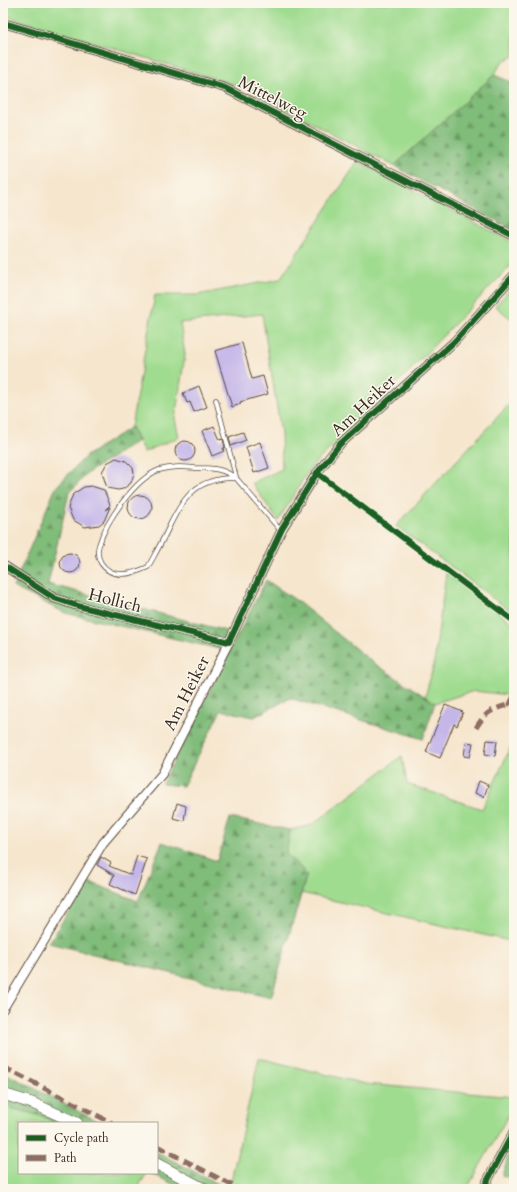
<svg xmlns="http://www.w3.org/2000/svg" width="517" height="1192" font-family="Cardo,serif">
<defs>
<pattern id="forest-firs" width="22" height="20" patternUnits="userSpaceOnUse"><rect width="22" height="20" fill="#80bc7a"/><path d="M5 1l3.5 6h-7zM16 11l3.5 6h-7z" fill="#6a9963"/></pattern>
</defs>
<rect width="100%" height="100%" fill="#fbf7ec"/>
<filter id="ink" filterUnits="userSpaceOnUse"><feTurbulence type="fractalNoise" baseFrequency=".025" numOctaves="2"/><feDisplacementMap in="SourceGraphic" scale="8" xChannelSelector="R" yChannelSelector="G"/><feConvolveMatrix kernelMatrix="1 2 1 2 8 2 1 2 1" color-interpolation-filters="sRGB"/></filter>
<filter id="wash" filterUnits="userSpaceOnUse"><feTurbulence type="fractalNoise" baseFrequency=".012" numOctaves="4" result="noise"/><feDisplacementMap in="SourceGraphic" scale="16" xChannelSelector="R" yChannelSelector="G"/><feGaussianBlur stdDeviation="0.9" result="paint"/><feColorMatrix in="noise" values="0 0 0 0 0 0 0 0 0 0 0 0 0 0 0 0 0 1.4 0 .05"/><feComposite in="paint" operator="in"/></filter>
<g filter="url(#wash)">
<rect width="100%" height="100%" fill="#f6e6ce"/>
<g fill="#a0dc90" stroke="#6e8357">
<polygon points="3,3 514,3 514,56 502,62 494,75 394,166 246,88 3,15"/>
<polygon points="358,161 514,243 514,262 393,388 310,468 278,521 252,483 282,469 281,433 262,314 180,323 185,355 175,419 179,437 144,452 131,427 155,295 197,295 280,279"/>
<polygon points="514,285 514,321 495,306"/>
<polygon points="514,399 514,614 396,526"/>
<polygon points="446,573 514,624 514,683 508,695 474,691 435,703 425,697 434,664"/>
<polygon points="514,740 514,942 301,893 307,874 286,854 290,830 312,825 402,756 407,784 482,809"/>
<polygon points="259,1058 365,1084 514,1097 514,1105 467,1189 246,1189 231,1181"/>
<polygon points="3,1106 42,1116 56,1123 19,1123 19,1173 147,1173 137,1189 3,1189"/>
</g>
<g fill="url(#forest-firs)" stroke="#5e734c">
<polygon points="494,75 514,83 514,230 394,166"/>
<polygon points="131,427 138,441 89,472 69,493 48,584 226,631 219,649 65,613 13,587 56,487 86,456"/>
<polygon points="266,580 297,601 372,662 435,703 423,739 290,698 254,717 221,710 183,786 162,784"/>
<polygon points="230,818 290,830 286,854 307,874 271,998 49,943 87,881 138,901 162,842 217,861"/>
<polygon points="3,1072 101,1123 56,1123 42,1116 3,1106"/>
<polygon points="514,1143 514,1179 502,1176 509,1153"/>
<polygon points="157,1152 228,1189 182,1189 151,1173 157,1173"/>
</g>
<g id="blocks">
<g fill="#c4b6e9">
<polygon points="242,343 252,379 263,376 268,394 240,402 241,404 232,407 215,351"/>
<polygon points="199,386 207,407 194,412 190,402 187,403 183,393"/>
<polygon points="214,426 220,440 223,439 225,448 223,448 224,451 212,456 202,431"/>
<polygon points="243,432 246,440 231,446 229,437"/>
<circle cx="185" cy="451" r="10"/>
<polygon points="260,442 269,468 254,473 246,447"/>
<polygon points="116,458 126,461 133,468 134,473 131,483 123,489 118,490 107,488 102,472 107,463"/>
<polygon points="91,486 104,490 110,505 105,510 110,507 104,521 99,525 85,527 73,520 68,508 73,494 84,487"/>
<circle cx="140" cy="507" r="12"/>
<circle cx="70" cy="563" r="10"/>
<polygon points="445,705 463,712 457,726 454,724 440,758 426,752"/>
<polygon points="487,740 497,741 495,756 485,754"/>
<polygon points="466,742 473,743 470,757 464,756"/>
<polygon points="479,781 488,785 484,797 475,793"/>
<polygon points="177,803 186,806 184,821 173,818"/>
<polygon points="137,856 147,859 135,895 110,884 114,875 97,865 101,857 111,863 109,866 131,875"/>
</g>
</g>
</g>
<g filter="url(#ink)">
<use href="#blocks" fill-opacity="0" stroke="#574638" stroke-width="1"/>
<g fill="none" stroke-linecap="round" stroke-linejoin="round">
<g stroke="#574638" stroke-width="5.5">
<g id="lane">
<polyline points="216,400 236,477"/>
<path d="M236,478C222,468 211,468 195,468C182,467 172,466 159,470C135,479 106,521 99,545C97,551 98,558 101,563C112,580 133,574 148,567C155,554 162,542 168,529C183,497 197,477 236,478L281,531"/>
</g>
</g>
<g stroke="#574638" stroke-width="10">
<g id="street">
<polyline points="3,23 225,88 514,236"/>
<polyline points="3,565 54,598 78,606 229,642"/>
<polyline points="3,1009 103,843 162,774 229,642 282,529 317,473 340,444 454,342 514,275"/>
<polyline points="483,1189 514,1131"/>
</g>
</g>
<g stroke="#574638" stroke-width="12">
<g id="secondary">
<polyline points="3,1094 32,1103 77,1123"/>
<polyline points="157,1164 204,1189"/>
</g>
</g>
<use href="#lane" stroke="#fff" stroke-width="4"/>
<use href="#street" stroke="#fff" stroke-width="8"/>
<use href="#secondary" stroke="#fff" stroke-width="11"/>
<g stroke="#8d6e63" stroke-width="5" stroke-dasharray="10 5" stroke-linecap="butt">
<polyline points="514,696 510,704 514,707"/>
<path d="M476,728C486,711 492,710 510,704"/>
<polyline points="3,1067 112,1123"/>
<polyline points="157,1146 239,1189"/>
</g>
<g stroke="#fbf7ec" stroke-width="8">
<g id="cycleway">
<polyline points="3,23 225,88 514,236"/>
<polyline points="317,473 514,621"/>
<polyline points="3,565 54,598 78,606 229,642 282,529 317,473 340,444 454,342 514,275"/>
<polyline points="483,1189 514,1131"/>
</g>
</g>
<use href="#cycleway" stroke="#1b5e20" stroke-width="6"/>
</g>
</g>
<g text-anchor="middle" stroke-width="3" stroke-linejoin="round" paint-order="stroke">
<g font-size="17" fill="#3b2a1e" stroke="#fbf7ec">
<text transform="translate(273 97) rotate(27)" y="6">Mittelweg</text>
<text transform="translate(363 405) rotate(-43)" y="6">Am Heiker</text>
<text transform="translate(115 600) rotate(14)" y="6">Hollich</text>
<text transform="translate(186 693) rotate(-63)" y="6">Am Heiker</text>
</g>
</g>
<rect width="517" height="1192" fill="none" stroke="#fbf7ec" stroke-width="16"/>
<rect x="18" y="1122" width="140" height="52" fill="#fbf7ec" stroke="#aea59a"/>
<rect x="26" y="1135" width="20" height="6" fill="#1b5e20" stroke="#aea59a"/>
<text x="54" y="1142" font-size="12" fill="#3b2a1e">Cycle path</text>
<rect x="26" y="1155" width="20" height="6" fill="#8d6e63" stroke="#aea59a"/>
<text x="54" y="1162" font-size="12" fill="#3b2a1e">Path</text>
</svg>
